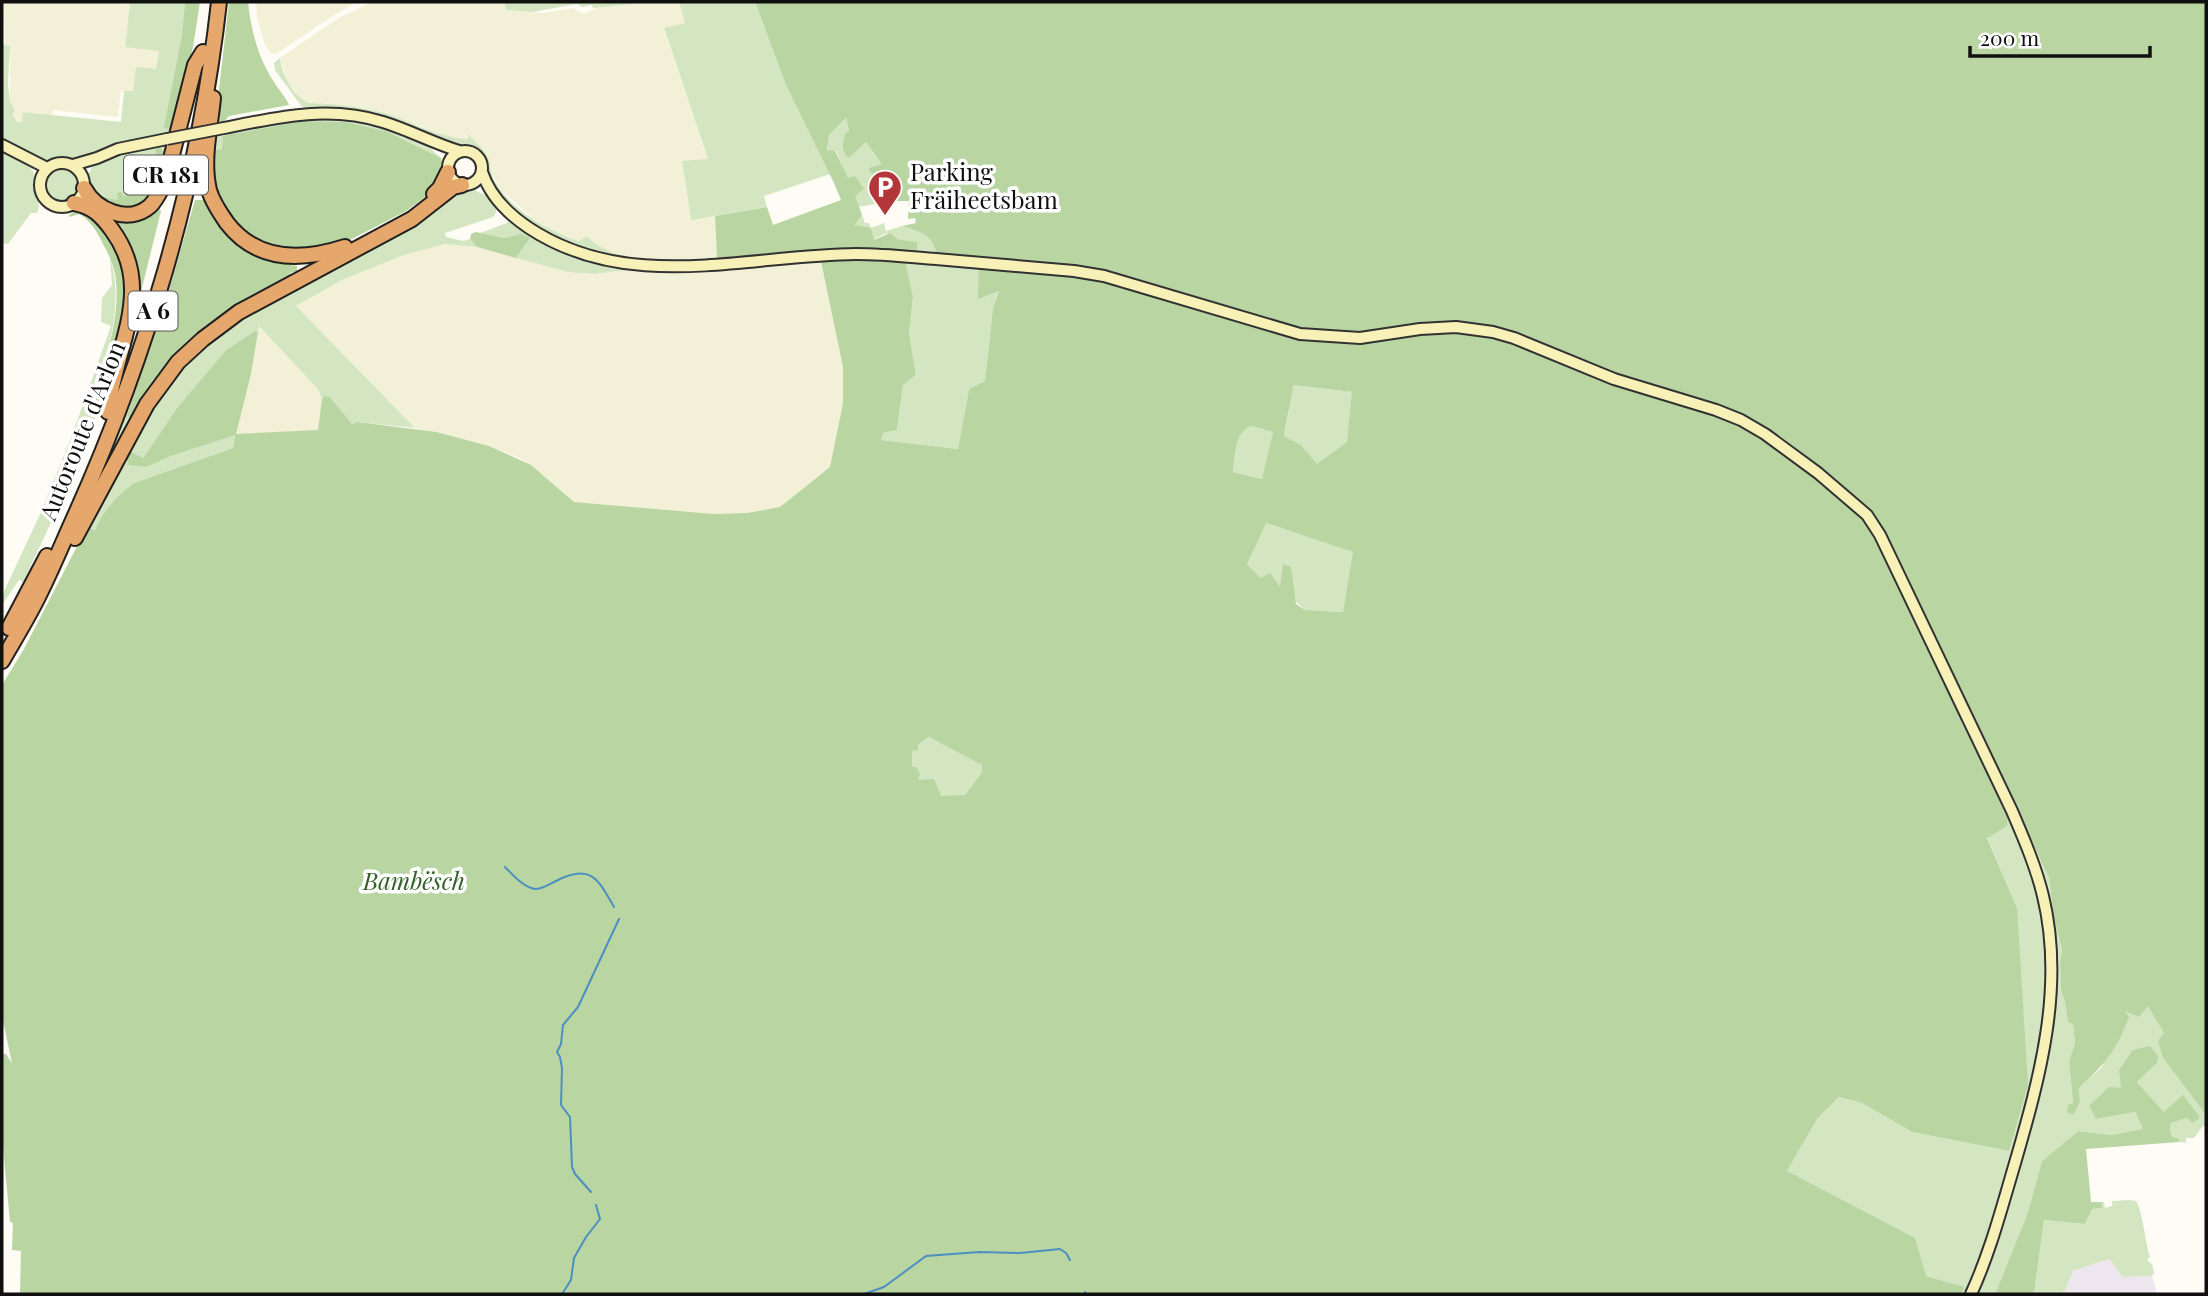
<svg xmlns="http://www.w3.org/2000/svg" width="2208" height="1296" font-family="'Playfair Display',serif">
<rect width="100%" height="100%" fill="#fefcf5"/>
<polygon fill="#ede6ee" points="2109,1259 2123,1277 2152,1276 2157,1294 2057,1294 2065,1291 2073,1271"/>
<g fill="#f2f1d7">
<polygon points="4,2 106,2 125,4 126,2 130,2 125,46 159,50 156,69 133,92 121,91 118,117 53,110 52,115 24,112 22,122 17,122 12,114 14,110 10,101 10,46 5,45"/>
<polygon points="256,2 357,2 334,15 276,54 271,53 265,45 257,18"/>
<polygon points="372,2 504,2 506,10 543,13 572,8 585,14 599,7 632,4 632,2 679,2 685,23 664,29 708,160 682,162 691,219 715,216 717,258 661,260 628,257 609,252 597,246 587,236 579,241 564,236 552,231 531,217 502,191 493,177 482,148 475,144 470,134 468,139 449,137 387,114 360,107 309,103 301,100 287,81 280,58 337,19"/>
<polygon points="445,244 477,247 568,272 595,274 626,270 717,270 821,263 843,367 843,403 830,467 780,507 747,513 714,514 574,502 531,465 519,458 489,446 415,428 296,306 342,280 404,255"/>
<polygon points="259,325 318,389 322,399 318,431 235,434 251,374"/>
</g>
<g fill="#d3e6c1">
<path d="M130,2H185L176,120L167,157L157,159L155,168L150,165L139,170L143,173C142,188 135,201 117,194L119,200L102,203L87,189L88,175L96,159L77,161L63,159L39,164L20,156L33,171L36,181L39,207L37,213H31L8,244L2,243V44L10,46L8,85L10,101L15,111L12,114L17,122H22L23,112L121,122L124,91H133L136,67L156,69L159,51L125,47Z"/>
<polygon points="504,2 632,2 633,4 593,8 592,5 582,7 577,4 532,12 506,10"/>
<polygon points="679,2 755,2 786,85 830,174 764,196 767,207 691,220 682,161 708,159 664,28 685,23"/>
<path d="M280,58C282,75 293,96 309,103C335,104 359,106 384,113C413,122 437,137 468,139L469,133C473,143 482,145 486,154C491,162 490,172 494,180C511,210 548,231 579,241L587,236C619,269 676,259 717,258L724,260L819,251L821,263L717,270H626L595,274L568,272L516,258L530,238H505L480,233L507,223L510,219L497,201L496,212L493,217L445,233L446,237L463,241L470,239L477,247L445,244L404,255L342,280L296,306L415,428L358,422L352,424L330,397L326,396L322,399L318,389L259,326L258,332L255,331L226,350L177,408L143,458L146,467L171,456L235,434L233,448L134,483L95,530L87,527L144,421L164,391L184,365L223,328L448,193L470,188L496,200L485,174L486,168L483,158L474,149L446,145L398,121L359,110L302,107L275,70L274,63Z"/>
<path d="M353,118L390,128L403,138C419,136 429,147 441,158L386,131L345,122L304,121L223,149L211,150L213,135L297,119Z"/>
<polygon points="846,118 849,132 849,158 866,142 883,165 870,173 889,177 890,181 879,184 887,188 890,201 859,207 836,151 827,151 829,135"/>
<circle cx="61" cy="185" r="16"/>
<polygon points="862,215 865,223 869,223 871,228 884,223 886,231 902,226 926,234 934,244 979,263 999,290 993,308 985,381 969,389 958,449 881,440 883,433 897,430 903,385 916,375 909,333 913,297 903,257 917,242 897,239 886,233 873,240 854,225"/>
<path d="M110,257C125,305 106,355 95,402L101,404L57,510L23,582L19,580L2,605V596L41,512L71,438L111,326L101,322L102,298L112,285Z"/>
<polygon points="168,283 171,283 128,416 133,419 95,488 134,389"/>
<path d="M1292,385L1353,392L1347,442L1317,465L1301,445L1284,436C1286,418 1293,403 1292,385Z"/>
<path d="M1251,426L1273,432L1263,479L1233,472C1235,457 1235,432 1251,426Z"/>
<polygon points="1265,523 1354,551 1343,612 1305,610 1280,587 1261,578 1247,564"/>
<path d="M929,737L982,764V772L965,795C957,796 945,798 938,795C922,787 905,771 912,751C914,745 923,741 929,737Z"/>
<polygon points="1994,771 2017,809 2049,878 2054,918 2062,950 2060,962 2061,991 2065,1002 2068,1021 2073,1024 2075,1043 2069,1061 2073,1103 2080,1102 2079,1088 2102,1067 2123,1010 2148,1005 2164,1033 2163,1058 2206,1115 2206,1126 2203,1126 2194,1138 2186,1138 2186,1143 2179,1142 2179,1139 2172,1137 2170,1130 2171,1123 2187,1118 2192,1123 2199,1119 2164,1112 2137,1082 2157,1063 2122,1089 2096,1119 2135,1112 2143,1129 2111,1135 2078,1131 2042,1161 2027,1215 1995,1294 1961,1294 1965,1287 1926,1276 1787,1171 1817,1119 1839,1097 1862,1103 1912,1132 2009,1151 2017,908 1987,837"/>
<path d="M2130,1200L2136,1201C2143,1212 2145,1242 2150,1257L2147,1260L2152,1264L2154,1273L2152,1276L2123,1277L2109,1259L2073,1271L2065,1291L2057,1294H2034L2044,1220L2085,1224L2092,1209L2101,1208V1202H2104L2105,1208L2112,1206V1201Z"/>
</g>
<g fill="#b8d5a2" fill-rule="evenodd">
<polygon points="185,2 200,2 193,47 176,120 169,129 164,128 182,35"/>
<path d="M229,2H248C251,30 258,58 274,82C279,90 285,96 289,105L229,116L223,123L215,125Z"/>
<path d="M755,2H2206V1115L2163,1058L2158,1041L2164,1033L2148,1006L2139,1017L2125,1011L2129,1017C2116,1051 2105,1064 2079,1088L2080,1102L2073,1115L2067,1112L2068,1105L2073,1103L2069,1061L2075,1043L2073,1024L2068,1022L2065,1002L2061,991L2060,962L2062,950L2054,918L2049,878L2017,809L1996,776L2008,814L2007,826L1987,838L2017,908L2028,1085L2009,1151L1912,1132L1862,1103L1839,1097L1817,1119L1787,1171L1915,1238L1926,1276L1965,1287L1961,1294H20L21,1251L12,1250L13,1223L10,1222L2,1136V1054H6L12,1063L2,1016V685L24,649L87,527L95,530C104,510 117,496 134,483L233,448L235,435L171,456L146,467L129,465L126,457L131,452L143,458L177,408L226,350L255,331L258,332L251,374L236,434L318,430L322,399L325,396L330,397L352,424L358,422L436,432L489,446L531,465L574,502L714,514L747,513L780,507L830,467L843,403V367L819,252L724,260L717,258L715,216L767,207L773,225L841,200L834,183L786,85ZM846,118L849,131L845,134C843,144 840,150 849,158L866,142L882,164L869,168L870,173L889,177L890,181L879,185L880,190L887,188L890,201H909L908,219L915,218L916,223L902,226C926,234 932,234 939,260L979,263L978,299L999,291L993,308L985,381L969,389L958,449L881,440L883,433L897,430L903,385L916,375L909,333L913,297L904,257L917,250V242L897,239L890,233L874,240L871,228L854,225L862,215L855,196L864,189L855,176L848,178L835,151L827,150L829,135ZM1293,385L1352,392L1347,442L1317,464L1301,445L1284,436C1286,418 1292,403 1293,385ZM1251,426L1273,432L1262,479L1233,472C1235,456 1235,432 1251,426ZM1266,523L1353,552L1343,612L1305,610L1296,604L1291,567L1283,564L1280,587L1270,573L1261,578L1247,564ZM929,737L982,765V772L965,795L941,796L934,779L918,780L920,774L916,767H912V751L918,750V744Z"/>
<polygon points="304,121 345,122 386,131 441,158 443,167 436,177 436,185 427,196 406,211 346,242 320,251 274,250 240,232 214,191 211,150 222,149 223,136"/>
<path d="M160,147L167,157C161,178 154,206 129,210C121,211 110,205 102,203L103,197L118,200L117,193L122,192L123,196C138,192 142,189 143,173L139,170L132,172L131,169L141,162L150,165L146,173L151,176L157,160L155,149Z"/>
<polygon points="195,200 204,200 216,214 288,260 291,265 297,266 297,271 290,273 291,276 236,307 133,419 127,416 171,283"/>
<polygon points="157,206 161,211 135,316 114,226 115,222"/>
<path d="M83,207L116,241L129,295L111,376L101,404L95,402C104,362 122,316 115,274C113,263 108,253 103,244C97,231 91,222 80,214L69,217V215Z"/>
<polygon points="476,232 505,238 522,234 530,238 516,258 477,247 470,239 471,234"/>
<polygon points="2150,1046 2158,1056 2157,1063 2137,1082 2164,1112 2183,1095 2199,1116 2199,1119 2192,1123 2187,1118 2171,1123 2170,1130 2172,1137 2179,1139 2179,1142 2086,1149 2091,1202 2101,1202 2102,1208 2092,1209 2085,1224 2044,1220 2034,1294 1995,1294 2027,1215 2042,1161 2078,1131 2111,1135 2143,1129 2135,1112 2096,1119 2089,1106 2109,1087 2121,1088 2119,1070 2133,1050"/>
</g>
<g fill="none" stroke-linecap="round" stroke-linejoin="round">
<g stroke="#4d8fc0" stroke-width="2">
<path d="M505,867C512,874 525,889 536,889C542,889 550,884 556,881C591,863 598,879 614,907"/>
<polyline points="591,1192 575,1174 572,1167 570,1117 561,1105 562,1068 560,1057 557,1052 561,1044 563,1025 578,1007 619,919"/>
<polyline points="1085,1292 1086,1294"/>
<polyline points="562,1294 571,1280 574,1258 586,1237 600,1219 596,1205"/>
<polyline points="864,1294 884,1287 926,1256 979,1252 1020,1253 1060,1249 1066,1253 1070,1260"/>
</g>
<g stroke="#323232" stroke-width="14">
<g id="secondary">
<path d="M224,128C278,117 329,105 383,122C409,130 433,143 459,151"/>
<polyline points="2,145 47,168"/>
<circle cx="465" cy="168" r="17"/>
<circle cx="62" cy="185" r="22"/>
<polyline points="73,165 97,158 118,149 167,139"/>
<path d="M482,172C490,196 508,214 529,228C629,294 746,255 856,254C883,254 910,257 936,259C982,263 1028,267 1074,271L1104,276L1300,334L1360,338L1420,329L1456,327L1493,332L1514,338L1614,379L1716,410L1741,420L1765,434L1818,473L1867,515L1880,535L2012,811C2024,839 2036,867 2043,896C2065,986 2040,1077 2015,1163C2002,1207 1990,1253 1971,1294"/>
</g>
</g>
<g stroke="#212121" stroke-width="18">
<g id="motorway">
<path d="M213,98C210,128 202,161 209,190C212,201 220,213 227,223C257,262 302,261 345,247"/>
<path d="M84,188C96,210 128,225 150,206C157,199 160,191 165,182L195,65L203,52"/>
<polyline points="434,194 440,188 448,172"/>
<path d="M74,203C92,206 101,215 112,230C157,291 113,349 108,412"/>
<polyline points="75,538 147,404 178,362 203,339 239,312 412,219 453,187 462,185"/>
<polyline points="9,628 47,556"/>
<path d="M2,661C14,640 27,619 38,597C49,575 59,552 69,529C145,363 199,183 219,2"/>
</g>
</g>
<use href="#secondary" stroke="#f7f1b7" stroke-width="10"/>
<use href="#motorway" stroke="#e5a76c" stroke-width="14"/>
<g stroke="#323232" stroke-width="14" stroke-linecap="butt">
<polyline id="secondary-bridge" points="167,139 224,128"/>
</g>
<use href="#secondary-bridge" stroke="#f7f1b7" stroke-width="10"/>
</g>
<defs>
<g id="parking-pin" transform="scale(1.75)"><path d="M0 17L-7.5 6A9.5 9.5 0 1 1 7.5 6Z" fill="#b33639" stroke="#fff"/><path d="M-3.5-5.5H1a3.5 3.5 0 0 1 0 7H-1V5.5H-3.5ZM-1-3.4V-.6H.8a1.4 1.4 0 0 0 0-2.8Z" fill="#fff"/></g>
</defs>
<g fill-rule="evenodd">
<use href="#parking-pin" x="885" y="187"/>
</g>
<g text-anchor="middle" stroke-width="7" stroke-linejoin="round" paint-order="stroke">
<g fill="#fff" stroke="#585858" stroke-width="2">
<rect x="124" y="155.5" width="84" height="39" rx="5"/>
<rect x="128.5" y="291.5" width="49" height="39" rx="5"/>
</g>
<g font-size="23" font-weight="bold" fill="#101010">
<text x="166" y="183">CR 181</text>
<text x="153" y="319">A 6</text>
</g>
<g font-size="24" fill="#101010" stroke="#fff" text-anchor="start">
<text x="910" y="181">Parking<tspan x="910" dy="28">Fräiheetsbam</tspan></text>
</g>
<g font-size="24" fill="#101010" stroke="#fff">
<text transform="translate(83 431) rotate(-68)" y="8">Autoroute d'Arlon</text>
</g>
<g font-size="24" font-style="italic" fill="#316227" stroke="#fff">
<text x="414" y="890">Bambësch</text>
</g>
</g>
<rect width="2208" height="1296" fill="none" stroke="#101010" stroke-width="7"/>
<path d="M1970 46v10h180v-10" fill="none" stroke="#101010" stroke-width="3.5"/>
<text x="1980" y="46" font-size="21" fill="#101010" stroke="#ffffff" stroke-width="5" paint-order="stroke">200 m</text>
</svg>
